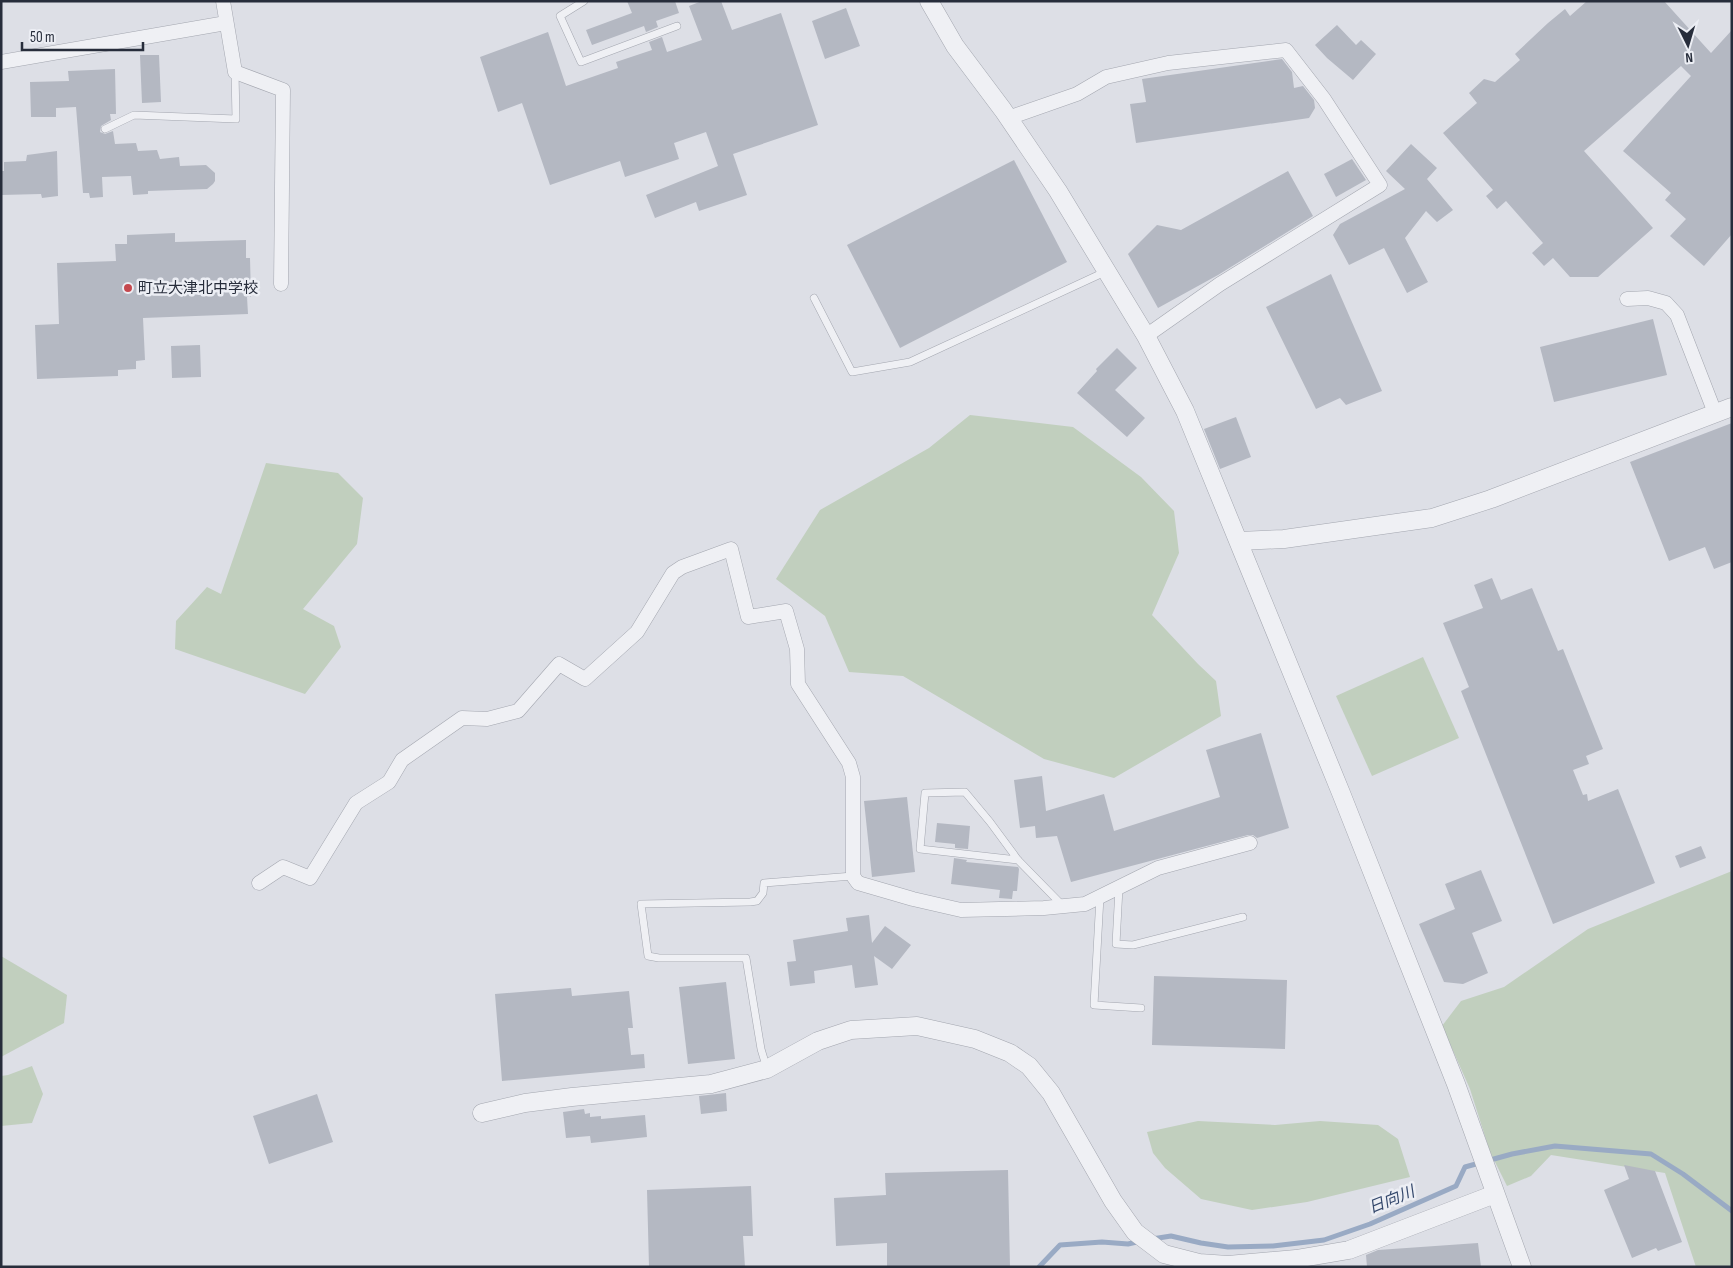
<svg xmlns="http://www.w3.org/2000/svg" width="1733" height="1268" font-family="'Sofia Sans Condensed','Noto Sans JP',sans-serif">
<rect width="100%" height="100%" fill="#dddfe6"/>
<g fill="#c1cfbe">
<polygon points="970,415 1073,427 1141,477 1174,511 1179,553 1152,615 1198,664 1216,681 1221,716 1114,778 1044,759 903,676 849,672 825,616 776,579 820,510 929,448"/>
<polygon points="266,463 338,473 363,498 357,544 303,609 334,626 341,647 305,694 175,649 176,621 207,587 221,594"/>
<polygon points="1423,657 1459,738 1372,776 1336,696"/>
<polygon points="1732,871 1732,1267 1696,1267 1665,1173 1551,1155 1531,1176 1507,1186 1490,1152 1470,1089 1442,1026 1461,1001 1504,987 1588,929"/>
<polygon points="1,956 67,995 64,1023 1,1057"/>
<polygon points="32,1066 43,1094 32,1123 1,1126 1,1076 8,1075"/>
<polygon points="1198,1121 1275,1125 1320,1121 1378,1125 1398,1139 1410,1177 1307,1202 1252,1210 1201,1199 1165,1168 1153,1153 1147,1132"/>
</g>
<g fill="none" stroke-linecap="round" stroke-linejoin="round">
<g stroke="#99aac4" stroke-width="5">
<polyline points="1152,1239 1171,1236 1201,1243 1228,1247 1273,1246 1324,1240 1370,1224 1456,1186 1465,1167 1512,1154 1555,1146 1651,1154 1683,1174 1732,1211"/>
<polyline points="1039,1267 1060,1245 1102,1242 1128,1244 1141,1241"/>
</g>
</g>
<g fill="#b4b8c2">
<polygon points="627,1 675,1 679,13 656,21 658,27 646,32 644,26 592,45 586,30 632,13"/>
<polygon points="702,1 721,1 732,30 781,13 818,125 733,154 747,195 699,211 696,202 655,218 646,195 718,166 706,132 674,143 679,159 625,177 620,161 550,185 522,103 498,112 480,57 548,32 566,86 618,68 616,62 652,50 649,42 662,37 667,52 702,40 689,6"/>
<polygon points="1587,1 1664,1 1711,53 1732,30 1732,234 1704,266 1670,236 1686,219 1665,200 1671,193 1623,151 1691,76 1681,66 1584,151 1653,228 1598,277 1570,277 1553,258 1544,266 1532,253 1543,243 1506,201 1497,209 1486,196 1493,190 1443,133 1477,103 1469,93 1484,79 1495,82 1520,60 1515,54 1548,23 1565,9 1570,16"/>
<polygon points="846,8 860,46 825,59 812,21"/>
<polygon points="1337,25 1356,45 1361,40 1376,54 1353,80 1327,58 1315,45"/>
<polygon points="140,55 159,55 161,102 142,103"/>
<polygon points="1282,59 1292,72 1294,88 1303,86 1314,100 1315,108 1309,118 1136,143 1130,104 1146,102 1142,79"/>
<polygon points="115,69 116,114 110,114 111,120 101,126 100,132 105,134 113,131 115,144 136,143 138,151 157,150 160,159 179,157 180,166 206,165 215,173 215,181 213,184 207,189 148,191 148,194 133,195 131,176 102,177 103,197 90,198 89,193 83,193 76,107 56,108 56,117 31,117 30,82 69,81 68,71"/>
<polygon points="1411,144 1437,168 1427,179 1453,210 1437,222 1426,211 1405,238 1428,282 1407,293 1384,248 1349,265 1333,235 1340,224 1405,189 1386,171"/>
<polygon points="57,151 58,196 42,198 41,194 1,195 1,171 4,171 4,162 26,161 27,155"/>
<polygon points="1352,159 1366,180 1336,197 1324,174"/>
<polygon points="1014,160 1067,262 900,348 847,245"/>
<polygon points="1288,171 1313,216 1218,275 1158,308 1128,254 1157,225 1181,230"/>
<polygon points="175,233 175,242 246,240 246,258 250,258 251,297 247,297 248,314 143,318 145,360 136,361 136,369 118,370 118,376 37,379 35,325 59,324 57,263 116,261 115,244 127,244 127,235"/>
<polygon points="1331,274 1382,391 1346,405 1340,398 1316,409 1266,307"/>
<polygon points="1653,319 1667,375 1554,402 1540,347"/>
<polygon points="200,345 201,377 172,378 171,346"/>
<polygon points="1117,348 1137,368 1115,390 1145,418 1127,437 1077,393 1097,371 1096,369"/>
<polygon points="1236,417 1251,457 1220,469 1204,429"/>
<polygon points="1732,423 1732,562 1714,569 1705,547 1669,561 1630,462"/>
<polygon points="1492,578 1501,600 1532,588 1558,651 1563,649 1603,749 1586,756 1589,764 1573,770 1583,795 1587,794 1588,801 1618,789 1655,883 1553,924 1461,691 1469,687 1443,623 1483,608 1474,585"/>
<polygon points="1261,733 1289,828 1257,838 1253,835 1248,835 1071,882 1057,836 1036,838 1035,826 1020,828 1014,780 1042,776 1046,811 1104,794 1114,831 1220,797 1206,750"/>
<polygon points="907,797 915,872 872,877 864,801"/>
<polygon points="937,823 970,826 968,849 955,848 955,844 935,842"/>
<polygon points="1701,846 1706,858 1680,868 1675,856"/>
<polygon points="954,858 967,860 966,862 1018,867 1019,869 1017,891 1013,891 1012,899 999,898 1000,890 951,884"/>
<polygon points="1481,870 1502,921 1472,933 1488,973 1463,984 1444,982 1419,924 1455,909 1445,884"/>
<polygon points="869,915 872,943 885,926 911,945 892,969 874,956 878,985 855,988 852,965 814,971 815,983 790,986 787,962 796,961 793,940 848,931 846,918"/>
<polygon points="1154,976 1287,980 1285,1049 1152,1045"/>
<polygon points="726,982 735,1059 688,1064 679,987"/>
<polygon points="571,988 572,996 629,991 633,1028 628,1028 631,1055 644,1054 645,1068 502,1081 495,994"/>
<polygon points="726,1093 727,1111 701,1114 699,1096"/>
<polygon points="317,1094 333,1142 269,1164 253,1116"/>
<polygon points="584,1109 585,1114 590,1113 590,1117 601,1116 601,1119 645,1115 647,1137 591,1143 590,1136 566,1138 563,1112"/>
<polygon points="1624,1165 1655,1171 1682,1242 1658,1251 1656,1248 1632,1258 1604,1190 1629,1179"/>
<polygon points="1008,1170 1010,1267 887,1267 887,1243 836,1246 834,1198 886,1195 885,1173"/>
<polygon points="751,1186 753,1236 743,1236 745,1267 649,1267 647,1190"/>
<polygon points="1478,1243 1481,1267 1367,1267 1366,1255 1378,1250"/>
</g>
<g fill="none" stroke-linecap="round" stroke-linejoin="round">
<g stroke="#a3a6af" stroke-width="8">
<g id="service">
<polyline points="584,1 560,16 581,62 677,26"/>
<polyline points="105,129 134,115 236,119 235,72"/>
<polyline points="814,298 852,372 910,362 1107,271"/>
<polyline points="1018,860 920,849 925,793 965,792 990,822 1018,860 1063,906"/>
<polyline points="1119,888 1116,944 1133,945 1243,917"/>
<polyline points="1100,897 1094,1005 1141,1008"/>
<polyline points="767,1069 761,1049 746,958 659,958 648,956 641,904 750,902 757,901 763,893 764,883 853,876"/>
</g>
</g>
<g stroke="#a3a6af" stroke-width="15">
<g id="minor">
<polyline points="223,1 235,72 283,90 281,284"/>
<polyline points="1,62 226,23"/>
<polyline points="1008,118 1077,94 1106,77 1168,63 1286,50 1324,99 1380,185 1220,284 1146,336"/>
<polyline points="1627,299 1648,298 1666,303 1677,315 1715,413"/>
<polyline points="259,883 283,867 310,878 356,803 389,782 402,760 462,718 487,719 518,711 559,664 585,679 637,632 673,573 682,567 731,549 748,617 786,611 797,649 798,684 849,763 853,777 853,876 858,883 913,899 961,910 1044,908 1085,904 1158,868 1250,843"/>
</g>
</g>
<g stroke="#a3a6af" stroke-width="19">
<g id="tertiary">
<polyline points="929,1 955,46 1003,110 1058,191 1146,336 1185,411 1341,793 1456,1084 1522,1267"/>
<polyline points="1239,541 1284,539 1432,518 1491,499 1732,407"/>
<polyline points="482,1113 525,1103 572,1097 711,1084 767,1069 818,1041 851,1030 917,1026 975,1039 1010,1053 1029,1066 1051,1093 1113,1201 1135,1232 1164,1254 1199,1263 1228,1265 1296,1259 1349,1250 1495,1194"/>
</g>
</g>
<use href="#service" stroke="#eff0f4" stroke-width="7"/>
<use href="#minor" stroke="#eff0f4" stroke-width="14"/>
<use href="#tertiary" stroke="#eff0f4" stroke-width="18"/>
</g>
<circle fill="#c5484e" stroke="#eceef4" stroke-width="2" cx="128" cy="288" r="5"/>
<g text-anchor="middle" stroke-width="5" stroke-linejoin="round" paint-order="stroke">
<g font-size="15" fill="#272d3b" stroke="#eceef4" text-anchor="start">
<text x="138" y="293">町立大津北中学校</text>
</g>
<g font-size="16" font-style="italic" fill="#34486c" stroke="#eceef4">
<text transform="translate(1391 1199) rotate(-22)" y="6">日向川</text>
</g>
</g>
<rect width="1733" height="1268" fill="none" stroke="#272d3b" stroke-width="5"/>
<g transform="translate(1688 45) rotate(175)" stroke="#eceef4" stroke-width="4" paint-order="stroke">
<path d="M0-4L9 19L0 12L-9 19Z" fill="#272d3b"/>
<text y="-8" font-size="14" font-weight="bold" text-anchor="middle" fill="#272d3b">N</text>
</g>
<path d="M22 42v8h121v-8" fill="none" stroke="#272d3b" stroke-width="2.5"/>
<text x="30" y="42" font-size="15" fill="#272d3b" stroke="#eceef4" stroke-width="4" paint-order="stroke">50 m</text>
</svg>
